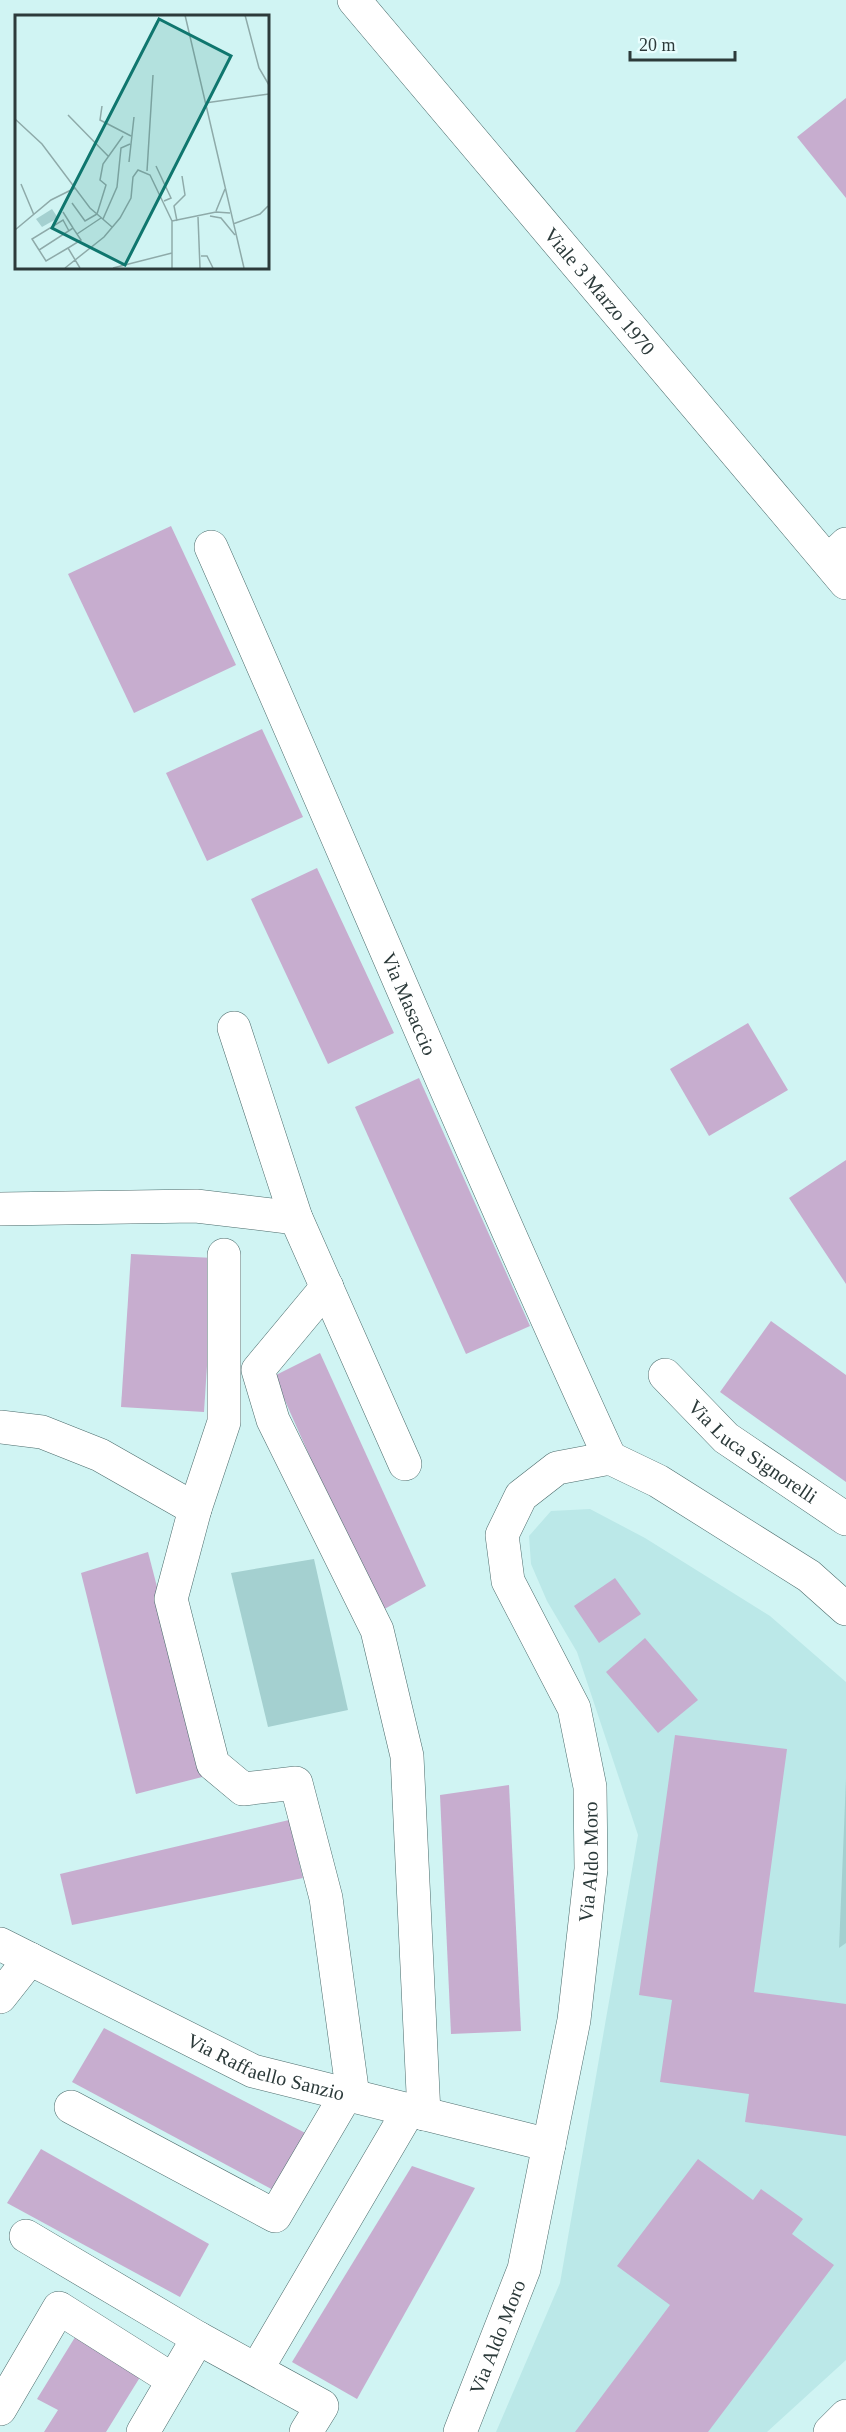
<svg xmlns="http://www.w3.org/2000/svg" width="846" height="2432" font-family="'Times New Roman',serif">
<rect width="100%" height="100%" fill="#d0f4f3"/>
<polygon fill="#bbe8e8" points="590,1509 645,1538 770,1616 846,1682 846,2360 767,2432 496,2432 560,2283 638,1835 577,1652 547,1601 531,1564 529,1536 551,1511"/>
<g fill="#a4d0d0">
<polygon points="314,1559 348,1710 268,1727 231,1573"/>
<polygon points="846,1779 846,1943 839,1948"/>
</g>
<g fill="#c7adcf">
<polygon points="846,98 846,198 797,137"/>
<polygon points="171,526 236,665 134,713 68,574"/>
<polygon points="262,729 303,817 207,861 166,773"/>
<polygon points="317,868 394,1033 328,1064 251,899"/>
<polygon points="748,1023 788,1090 709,1136 670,1069"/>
<polygon points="419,1078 530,1326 466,1354 355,1107"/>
<polygon points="846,1160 846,1284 789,1198"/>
<polygon points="131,1254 214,1258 204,1412 121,1407"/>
<polygon points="771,1321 846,1375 846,1482 720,1392"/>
<polygon points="320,1353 426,1586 379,1612 274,1376"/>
<polygon points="148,1552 206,1776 136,1794 81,1573"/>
<polygon points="615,1578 641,1614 599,1643 574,1606"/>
<polygon points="645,1638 698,1700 658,1733 606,1672"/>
<polygon points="675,1735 787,1749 754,1992 846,2004 846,2136 745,2122 749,2094 660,2082 672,2000 639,1995"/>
<polygon points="509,1785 521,2031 451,2034 440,1795"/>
<polygon points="289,1820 303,1878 72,1925 60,1874"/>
<polygon points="104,2028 311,2136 277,2192 72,2082"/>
<polygon points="41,2149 209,2244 180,2297 7,2203"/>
<polygon points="698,2159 753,2200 761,2189 803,2219 792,2234 834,2265 708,2432 575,2432 670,2305 617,2266"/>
<polygon points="412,2166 475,2188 357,2399 292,2362"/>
<polygon points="77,2334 142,2374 106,2432 44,2432 58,2410 37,2399"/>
</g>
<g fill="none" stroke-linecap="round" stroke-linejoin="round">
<g stroke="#4b6b6b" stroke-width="34">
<g id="minor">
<path id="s1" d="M211,547C345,850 472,1157 610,1458"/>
<polyline points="828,561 846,544"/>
<polyline points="234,1028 296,1218 405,1464"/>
<polyline points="0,1209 196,1206 296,1218"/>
<polyline points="224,1255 224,1422 195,1509 171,1599 213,1764 243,1789 296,1783 326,1898 353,2096"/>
<polyline points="327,1287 258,1370 273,1420 377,1630 407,1756 424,2114"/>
<path id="s2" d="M665,1375L726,1438L846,1519"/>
<polyline points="0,1427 42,1432 100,1455 195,1509"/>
<path id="s3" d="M0,1944L253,2071L549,2145"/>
<polyline points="0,1997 30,1959"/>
<polyline points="71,2107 275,2216 346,2095"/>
<polyline points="26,2236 198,2338"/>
<polyline points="257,2369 409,2110"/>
<polyline points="0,2409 59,2308 173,2380"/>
<polyline points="143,2432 198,2338 322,2406 306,2432"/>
<path id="s4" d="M460,2432L524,2269L574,2020L591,1869L590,1787L574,1708L508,1581L502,1535L521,1496L557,1468L610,1458L658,1481L809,1576L846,1609"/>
<polyline points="830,2432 846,2416"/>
</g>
</g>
<g stroke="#4b6b6b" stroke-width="34">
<g id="major">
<path id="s5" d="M354,0L846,583"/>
</g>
</g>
<use href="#minor" stroke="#fff" stroke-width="33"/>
<use href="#major" stroke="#fff" stroke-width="33"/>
</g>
<g text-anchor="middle" stroke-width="6" stroke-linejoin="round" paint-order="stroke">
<g font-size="20" fill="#2c3a3a" stroke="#e8fefe">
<text dy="7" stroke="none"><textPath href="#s5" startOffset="381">Viale 3 Marzo 1970</textPath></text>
<text dy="7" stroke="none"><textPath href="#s1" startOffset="498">Via Masaccio</textPath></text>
<text dy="7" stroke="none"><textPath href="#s2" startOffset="117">Via Luca Signorelli</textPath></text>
<text dy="7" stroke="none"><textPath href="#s4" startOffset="588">Via Aldo Moro</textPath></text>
<text dy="7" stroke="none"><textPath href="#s3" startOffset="294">Via Raffaello Sanzio</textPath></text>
<text dy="7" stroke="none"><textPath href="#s4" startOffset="102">Via Aldo Moro</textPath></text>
</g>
</g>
<g transform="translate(15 15)">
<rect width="254" height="254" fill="#d0f4f3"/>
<path d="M37,194L43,203L27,212L21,204Z" fill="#a4d0d0"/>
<path fill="none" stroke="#8eaaa9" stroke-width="1.5" d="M170,0L229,253M230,0L244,53L254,70M190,88L254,79M87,91L85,105L116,121M53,100L94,142M0,104L27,129L75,193L97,212M114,147L119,102M141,151L156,183L149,186M132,156L138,60M6,169L19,200M57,188L70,206L82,199M201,196L210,174M48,197L58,213M82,199L91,170L85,165L88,149L108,121M195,201L206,203L220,220M183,202L185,253M88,204L102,172L106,133L115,129M157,206L201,197L215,198M162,206L159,191L170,180L167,161M218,209L245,199L253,191M0,215L36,185L60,173M62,219L86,203M53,233L31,246L24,235L58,213L66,225L53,233L65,253M24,235L17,224L48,205L54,216M186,241H192L198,253M50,253L89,222L105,203L116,183L118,162L123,155L135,160L157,206M98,253L157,238M157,253V206"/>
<path fill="#0f766e" fill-opacity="0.15" stroke="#0f766e" stroke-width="3" d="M144,4L216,41L110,250L37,213Z"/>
<rect width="254" height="254" fill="none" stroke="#2c3a3a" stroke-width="3"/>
</g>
<path d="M630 51v9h105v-9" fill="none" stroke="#2c3a3a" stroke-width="3"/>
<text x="639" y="51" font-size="18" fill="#2c3a3a" stroke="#e8fefe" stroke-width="4.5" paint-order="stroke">20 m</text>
</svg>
